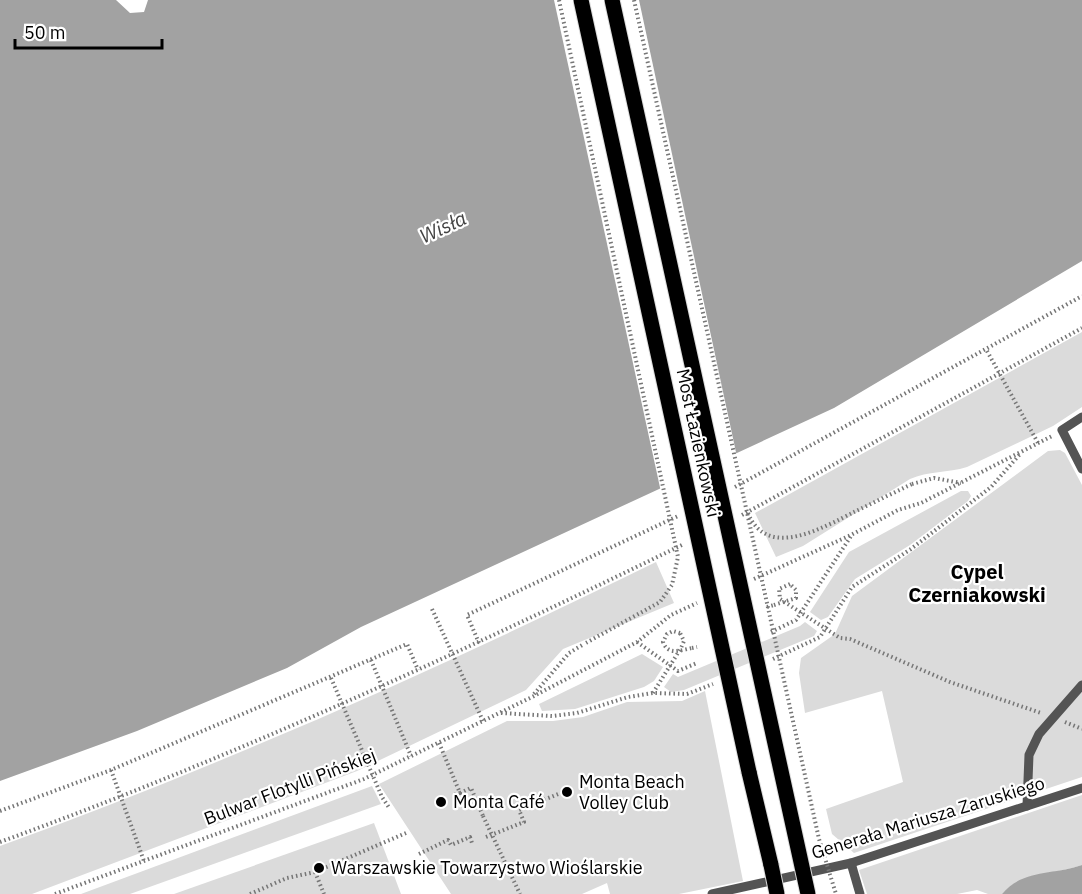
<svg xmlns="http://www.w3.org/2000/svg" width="1082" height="894" font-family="'IBM Plex Sans',sans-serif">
<rect width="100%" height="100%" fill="#fff"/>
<g fill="#dbdbdb">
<path d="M1082,332V407L1053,426L967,467C948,473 928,471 910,479L803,546L776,557L755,513Z"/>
<polygon points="1060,450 1065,453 1082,485 1082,777 854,853 832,834 826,809 903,782 882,691 805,713 799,673 801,658 835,634 852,596 1048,451"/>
<polygon points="961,491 968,491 971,496 968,501 910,545 855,579 828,617 821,620 810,612 849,552"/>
<path d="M656,562L674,603L563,649L526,690L357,771L32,894H0V846C224,765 442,667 656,562Z"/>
<polygon points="805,622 817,631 814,636 684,690 671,692 664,687 673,674 678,677 800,626"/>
<polygon points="642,654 663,667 654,681 644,687 575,709 542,711 539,704"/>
<polygon points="705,691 743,881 679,894 610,894 607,883 582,894 451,894 379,784 507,721 553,721 583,717 627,702 682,701"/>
<polygon points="372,786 381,804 130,894 81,894"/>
<path d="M1082,795V865C1056,875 1021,871 1002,894H988L977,890L957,894H867L859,870Z"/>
<polygon points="374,823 401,894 174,894"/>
</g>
<g fill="#a2a2a2">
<polygon points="0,0 116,0 130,13 144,12 148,0 1082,0 1082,261 834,408 361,627 287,668 137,731 0,781"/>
<path d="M1082,865V894H1002C1022,869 1055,875 1082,865Z"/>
</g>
<polygon fill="#fff" points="554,0 639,0 737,457 661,492"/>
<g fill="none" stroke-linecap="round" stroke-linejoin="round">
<g stroke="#dbdbdb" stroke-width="17">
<polyline id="primary" points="749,772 771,865"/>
</g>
<g stroke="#767676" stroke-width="4" stroke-dasharray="1.5 3" stroke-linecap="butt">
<polyline points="987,351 1038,443"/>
<polyline points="912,484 934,478 961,483"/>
<polyline points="735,487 1082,296"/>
<polyline points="742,515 1082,328"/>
<polyline points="754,579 851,535 898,510 921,503 1052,436"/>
<polyline points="790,584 779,589 780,599 840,638 850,639 950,682 1041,713"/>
<polyline points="767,607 774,605"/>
<polyline points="432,609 483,721"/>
<polyline points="771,632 796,620 851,536"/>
<polyline points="637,642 678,671 697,663"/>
<polyline points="479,643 467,615 678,516"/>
<polyline points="692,648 697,647"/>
<polyline points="773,659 820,637 852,587 911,549 991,487 1021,453"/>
<polyline points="371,660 411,756"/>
<polyline points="331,678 382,797 390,809"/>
<polyline points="653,693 681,648 684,641 680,633"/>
<polyline points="534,694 569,653 584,644"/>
<polyline points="501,713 552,716 577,713 628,697 653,693 687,694 713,684"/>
<polyline points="1065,722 1082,729"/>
<polyline points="439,743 460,793 453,795"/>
<polyline points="111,770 144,861"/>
<polyline points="0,811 111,770 407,644 418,670"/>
<polyline points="483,816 520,894"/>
<polyline points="486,837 524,822 519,810 568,790"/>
<path d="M0,842C234,757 460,653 684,544"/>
<polyline points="419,854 448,840 451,845 470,837 472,843"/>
<polyline points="315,872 324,894"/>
<polyline points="55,894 364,779 532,697 637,642 671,615 697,603"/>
<polyline points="250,894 287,878 315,872 406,833"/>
</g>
<g stroke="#545454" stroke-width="9">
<polyline points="1082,417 1062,430 1082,469"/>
<polyline points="1027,806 1029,755 1039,734 1082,685"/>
<polyline points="851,863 860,894"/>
<polyline points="712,894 851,863 1082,788"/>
</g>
<use href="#primary" stroke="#000" stroke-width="15"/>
<g stroke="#dbdbdb" stroke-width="17" stroke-linecap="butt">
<g id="primary-bridge">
<polyline points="581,0 749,772"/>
<polyline points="612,0 808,894"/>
<polyline points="771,865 777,894"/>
</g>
</g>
<g stroke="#767676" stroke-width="4" stroke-dasharray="1.5 3" stroke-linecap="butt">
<polyline points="559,0 678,557 672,585 660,602 584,644"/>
<polyline points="634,0 819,839 836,894"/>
<path d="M748,513C767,561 824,527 854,512C873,503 893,493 912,484"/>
<polyline points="774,605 796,598 796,590 790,584"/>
<path d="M680,633L673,631L667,634L663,642C668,656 681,650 692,648"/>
<polyline points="460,793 471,788 483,816"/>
</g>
<use href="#primary-bridge" stroke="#000" stroke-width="15"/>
</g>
<g fill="#000" stroke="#fff" stroke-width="2">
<circle cx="567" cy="792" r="6"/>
<circle cx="441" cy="802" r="6"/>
<circle cx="319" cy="868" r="6"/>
</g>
<g text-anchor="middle" stroke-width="4.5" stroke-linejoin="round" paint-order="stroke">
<g font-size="18" fill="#000" stroke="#fff">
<text transform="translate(698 443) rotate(78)" y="6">Most Łazienkowski</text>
<text transform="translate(290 787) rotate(-21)" y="6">Bulwar Flotylli Pińskiej</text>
<text transform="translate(928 818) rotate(-17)" y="6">Generała Mariusza Zaruskiego</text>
</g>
<g font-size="18" fill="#000" stroke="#fff" text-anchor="start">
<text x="579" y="788">Monta Beach<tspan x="579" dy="21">Volley Club</tspan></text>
<text x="453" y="808">Monta Café</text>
<text x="331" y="874">Warszawskie Towarzystwo Wioślarskie</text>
</g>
<g font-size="20" font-style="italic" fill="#434343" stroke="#fff">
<text transform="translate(443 227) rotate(-25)" y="7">Wisła</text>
</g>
<g font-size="20" font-weight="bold" fill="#000" stroke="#fff">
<text x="977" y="579">Cypel<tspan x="977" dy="23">Czerniakowski</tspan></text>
</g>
</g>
<path d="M15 39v9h147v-9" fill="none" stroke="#000000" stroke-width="3"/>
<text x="24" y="39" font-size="18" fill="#000000" stroke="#ffffff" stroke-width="4.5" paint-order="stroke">50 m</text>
</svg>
